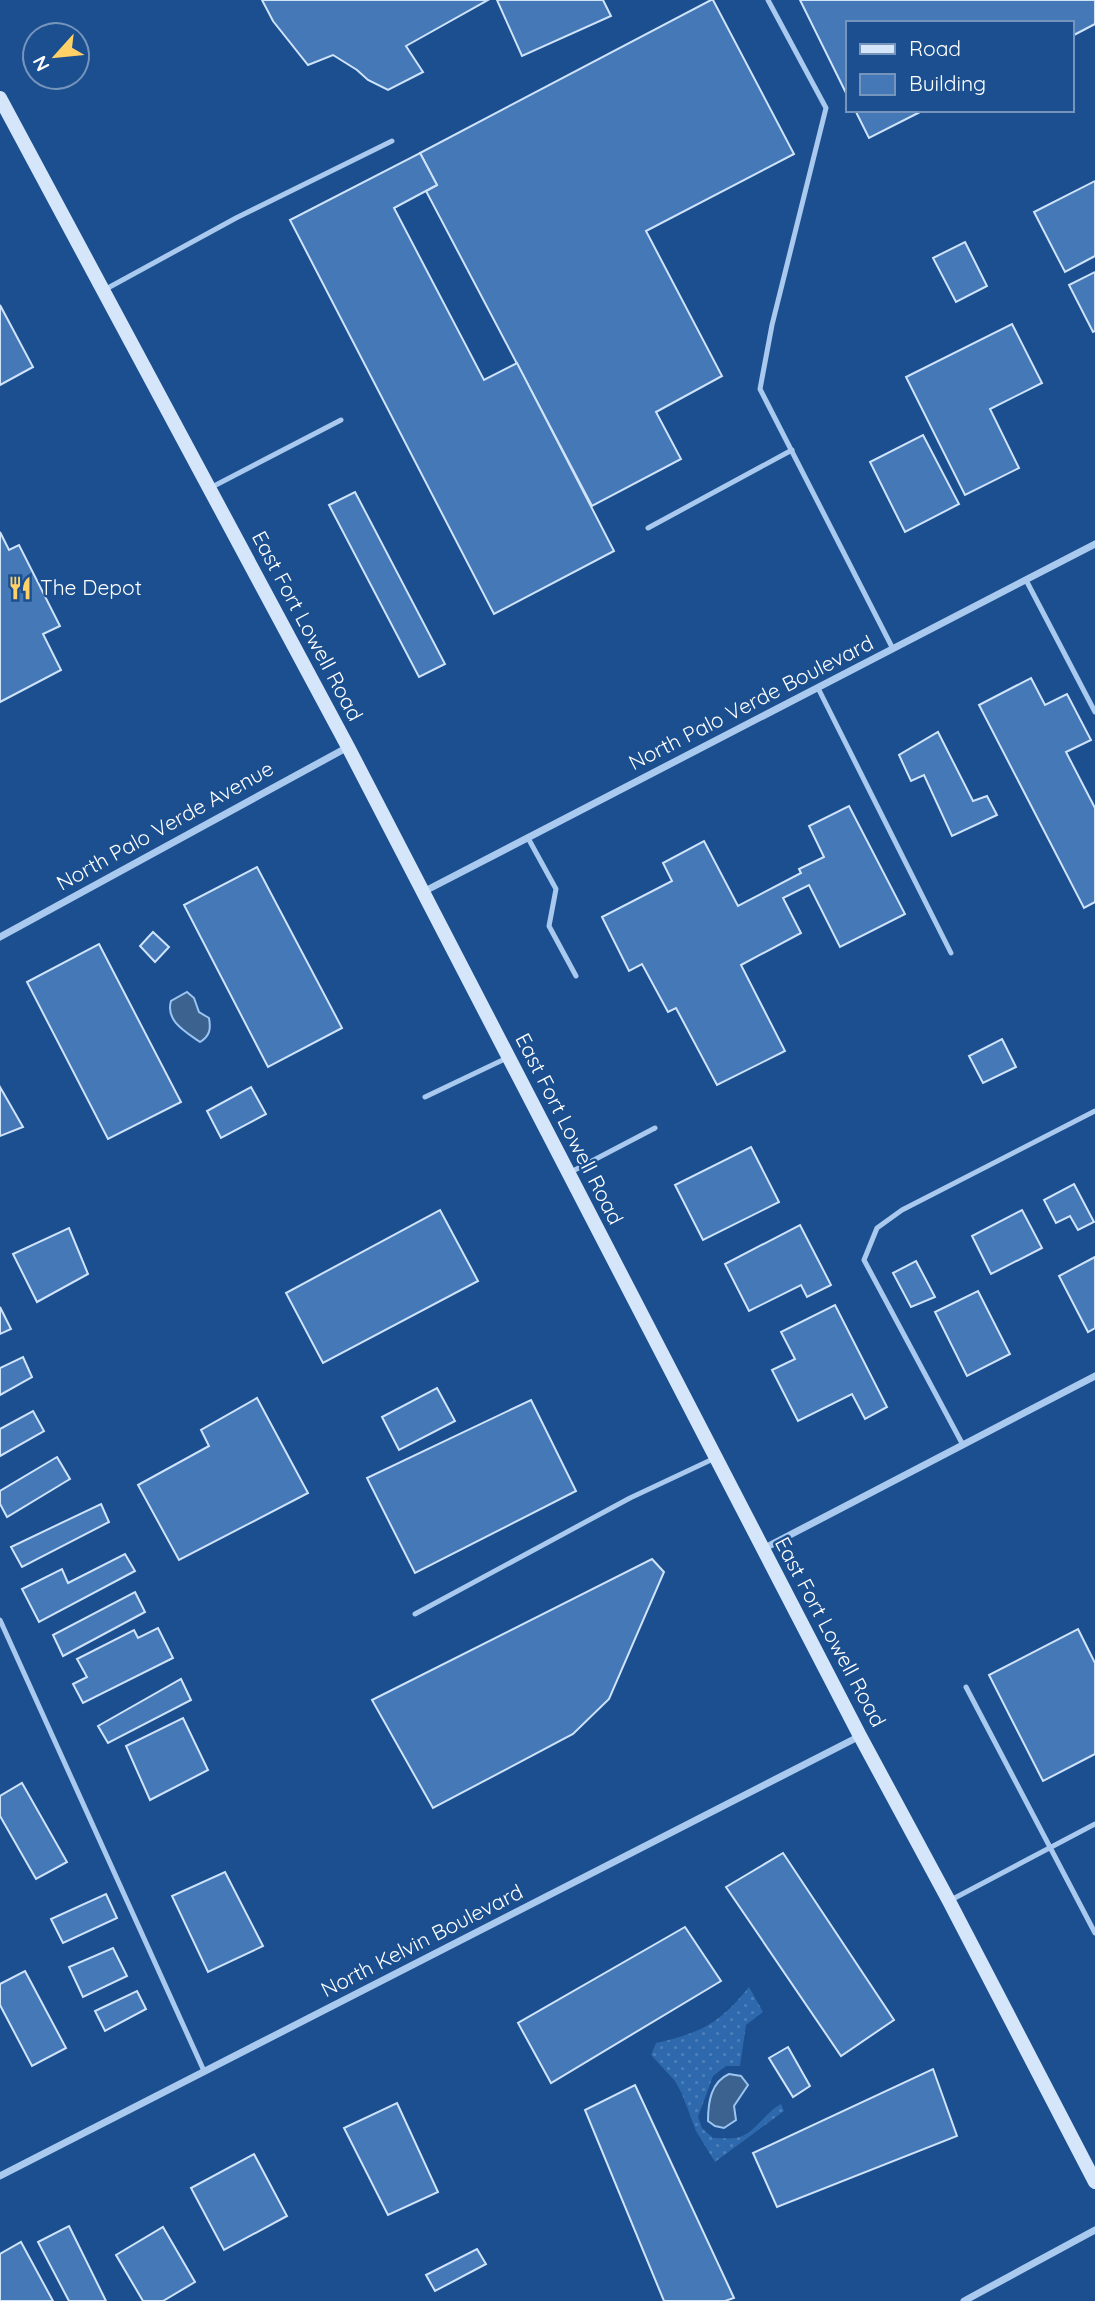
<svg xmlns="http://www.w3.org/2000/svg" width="1095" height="2301" font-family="Quicksand,sans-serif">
<defs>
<pattern id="grass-dots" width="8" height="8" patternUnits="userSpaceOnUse" patternTransform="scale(1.75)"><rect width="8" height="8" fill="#2e69ad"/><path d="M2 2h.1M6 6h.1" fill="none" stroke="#4d80b9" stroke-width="1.8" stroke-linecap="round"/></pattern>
</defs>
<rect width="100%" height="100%" fill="#1b4f8f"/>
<path fill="url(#grass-dots)" d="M749,1987L763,2012L746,2025L740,2066H726L713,2076L698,2117L702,2128L713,2138C720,2138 729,2139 736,2138C754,2135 765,2112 781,2104L784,2111L715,2162L696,2131L682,2094L675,2081L651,2055L656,2043C701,2033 720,2023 749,1987Z"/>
<g fill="#3c6290" stroke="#9cc4f0" stroke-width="2">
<path d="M187,992L194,998L199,1012L209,1018C211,1029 210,1036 200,1042C186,1032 165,1021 171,1001Z"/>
<path d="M729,2074L741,2076L748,2085L734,2106L736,2120L724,2128L715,2126L708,2121C708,2102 711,2082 729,2074Z"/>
</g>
<g fill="#4478b7" stroke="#cfe3fa" stroke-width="2">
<polygon points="262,0 488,0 406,46 423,72 388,90 368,80 357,70 333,55 308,65 273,21"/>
<polygon points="497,0 603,0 611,16 522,56"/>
<polygon points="711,0 713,0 794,154 646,231 722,376 656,412 681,459 592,506 426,191 437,185 420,153"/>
<polygon points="800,0 1095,0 1095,24 1072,36 1072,23 848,23 848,97"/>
<polygon points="855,110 924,110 869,138"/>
<polygon points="420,153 437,185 394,208 484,380 517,363 614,551 494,614 290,220"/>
<polygon points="1095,181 1095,256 1065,272 1034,212"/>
<polygon points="965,242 987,286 956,302 933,258"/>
<polygon points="1095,272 1095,331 1093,332 1069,285"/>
<polygon points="0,305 33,367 0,385"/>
<polygon points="1012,324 1042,383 990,409 1019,468 965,495 906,377"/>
<polygon points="923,435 959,504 905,532 870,462"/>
<polygon points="355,492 445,664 419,677 329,505"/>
<polygon points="0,532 9,550 19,545 60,626 43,634 61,670 0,702"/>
<polygon points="1031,678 1045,705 1067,694 1091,740 1066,752 1095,808 1095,902 1084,908 979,705"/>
<polygon points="938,732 973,801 987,796 997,815 952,836 924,775 911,781 899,755"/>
<polygon points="849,806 905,914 840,947 809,885 783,898 801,933 741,965 785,1051 717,1085 676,1008 668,1012 642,964 629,971 602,917 672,881 663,863 704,841 738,906 801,873 799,869 824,857 809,826"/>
<polygon points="257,867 342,1028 268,1067 184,905"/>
<polygon points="153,932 169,947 155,962 140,946"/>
<polygon points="99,944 181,1102 108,1139 27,982"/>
<polygon points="1002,1039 1016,1067 983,1083 969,1056"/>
<polygon points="0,1087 23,1127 0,1136"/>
<polygon points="251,1087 266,1114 221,1138 207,1111"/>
<polygon points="751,1147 779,1202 703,1240 675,1185"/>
<polygon points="1074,1184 1094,1222 1078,1230 1070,1216 1056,1223 1044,1200"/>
<polygon points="440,1210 478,1281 323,1363 286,1293"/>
<polygon points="1022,1210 1042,1248 991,1274 972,1236"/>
<polygon points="800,1225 831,1285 807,1297 801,1285 749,1311 725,1264"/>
<polygon points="69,1228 88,1274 37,1302 13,1254"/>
<polygon points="1095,1257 1095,1328 1088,1332 1059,1276"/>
<polygon points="916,1261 935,1297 911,1307 893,1273"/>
<polygon points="978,1291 1010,1354 967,1376 935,1312"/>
<polygon points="835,1305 887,1407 865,1419 852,1394 798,1421 772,1370 795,1359 781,1332"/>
<polygon points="0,1307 11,1329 0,1334"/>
<polygon points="23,1357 32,1377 0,1395 0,1368"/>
<polygon points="437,1388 455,1421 399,1450 382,1417"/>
<polygon points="257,1398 308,1493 179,1560 138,1485 209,1446 201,1430"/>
<polygon points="531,1400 576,1491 415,1573 367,1478"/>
<polygon points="33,1411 44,1431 0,1456 0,1429"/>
<polygon points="57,1457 70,1479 7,1517 0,1504 0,1491"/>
<polygon points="101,1504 109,1522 22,1567 11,1547"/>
<polygon points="125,1554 135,1571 39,1622 22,1589 62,1569 68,1583"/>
<polygon points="652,1559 664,1572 609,1699 573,1734 433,1808 372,1700"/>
<polygon points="135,1592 145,1612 63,1656 53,1635"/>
<polygon points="158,1628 173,1658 83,1703 73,1684 87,1677 77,1659 134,1630 138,1638"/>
<polygon points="1078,1629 1095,1663 1095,1754 1043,1781 989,1675"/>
<polygon points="181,1679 191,1700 108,1743 98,1726"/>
<polygon points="183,1718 208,1770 150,1800 126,1746"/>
<polygon points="22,1783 67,1862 36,1879 0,1816 0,1796"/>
<polygon points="783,1853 894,2020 841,2056 726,1887"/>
<polygon points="225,1872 263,1946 208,1972 172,1896"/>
<polygon points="106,1894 117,1918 63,1943 51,1919"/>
<polygon points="685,1927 721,1981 551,2083 518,2023"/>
<polygon points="113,1948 127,1976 83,1997 69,1967"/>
<polygon points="25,1971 66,2048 32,2066 0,2005 0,1984"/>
<polygon points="137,1991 146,2009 105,2031 95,2011"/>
<polygon points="788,2047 810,2086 793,2097 769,2058"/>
<polygon points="933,2069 957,2136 777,2207 753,2153"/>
<polygon points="635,2085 734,2298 725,2301 664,2301 585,2110"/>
<polygon points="397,2103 438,2192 388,2215 344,2128"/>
<polygon points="254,2154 287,2216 224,2250 191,2188"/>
<polygon points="69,2226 106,2301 69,2301 38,2242"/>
<polygon points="163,2227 195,2282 163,2301 143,2301 116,2255"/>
<polygon points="21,2242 53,2301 0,2301 0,2254"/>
<polygon points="477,2249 486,2264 435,2291 426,2275"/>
</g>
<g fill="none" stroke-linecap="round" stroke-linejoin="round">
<g stroke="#a9c9ee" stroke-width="5">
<polyline points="768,0 826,108 772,325 760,389 893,649"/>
<polyline points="106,289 236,218 392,141"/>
<polyline points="212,487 341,420"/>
<polyline points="648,528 792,450"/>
<polyline points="1026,580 1095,712"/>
<polyline points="818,688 951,953"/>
<polyline points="528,838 556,889 549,926 576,976"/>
<polyline points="425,1097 509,1057"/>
<polyline points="569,1173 655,1128"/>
<polyline points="963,1445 864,1260 877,1228 902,1210 1095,1111"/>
<polyline points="415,1614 630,1498 713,1459"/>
<polyline points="0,1620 204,2071"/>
<polyline points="966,1687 1095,1933"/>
<polyline points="949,1901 1095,1824"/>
</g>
<g stroke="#a9c9ee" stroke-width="7">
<polyline points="423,892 1095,544"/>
<polyline points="0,937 348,747"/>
<polyline points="763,1549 1095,1376"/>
<polyline points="0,2176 860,1736"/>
<polyline points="964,2301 1095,2230"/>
</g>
<polyline stroke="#d6e6fa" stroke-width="14" points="0,98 348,747 860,1736 949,1901 1095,2182"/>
</g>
<defs>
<g id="restaurant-bare" transform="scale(1.89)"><path d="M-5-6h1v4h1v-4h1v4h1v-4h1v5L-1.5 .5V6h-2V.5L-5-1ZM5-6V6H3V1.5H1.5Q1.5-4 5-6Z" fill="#ffd166" stroke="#1b4f8f" stroke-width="2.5" paint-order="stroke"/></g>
</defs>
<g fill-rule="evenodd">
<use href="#restaurant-bare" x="20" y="588"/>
</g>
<g text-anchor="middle" stroke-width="5" stroke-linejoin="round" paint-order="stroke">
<g font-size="21" fill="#fff" stroke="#1b4f8f" text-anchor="start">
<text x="40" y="595">The Depot</text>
</g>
<g font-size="21" fill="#fff" stroke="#1b4f8f">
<text transform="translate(307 626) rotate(62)" y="7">East Fort Lowell Road</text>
<text transform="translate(751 703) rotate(-27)" y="7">North Palo Verde Boulevard</text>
<text transform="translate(165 826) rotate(-29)" y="7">North Palo Verde Avenue</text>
<text transform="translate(569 1129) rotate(63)" y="7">East Fort Lowell Road</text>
<text transform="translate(830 1632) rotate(62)" y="7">East Fort Lowell Road</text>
<text transform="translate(422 1941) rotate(-27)" y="7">North Kelvin Boulevard</text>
</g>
</g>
<rect x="846" y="21" width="228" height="91" fill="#1b4f8f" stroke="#7695bc" stroke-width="2"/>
<rect x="860" y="44" width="35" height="10" fill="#d6e6fa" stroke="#7695bc" stroke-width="2"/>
<text x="909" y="56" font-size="21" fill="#ffffff">Road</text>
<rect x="860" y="74" width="35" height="21" fill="#4478b7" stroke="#7695bc" stroke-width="2"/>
<text x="909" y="91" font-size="21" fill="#ffffff">Building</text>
<g transform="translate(56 56) rotate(243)"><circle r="33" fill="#1b4f8f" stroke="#7695bc" stroke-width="2"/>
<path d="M0-5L12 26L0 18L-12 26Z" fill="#ffd166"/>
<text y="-10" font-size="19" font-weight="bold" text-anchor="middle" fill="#ffffff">N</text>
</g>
</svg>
